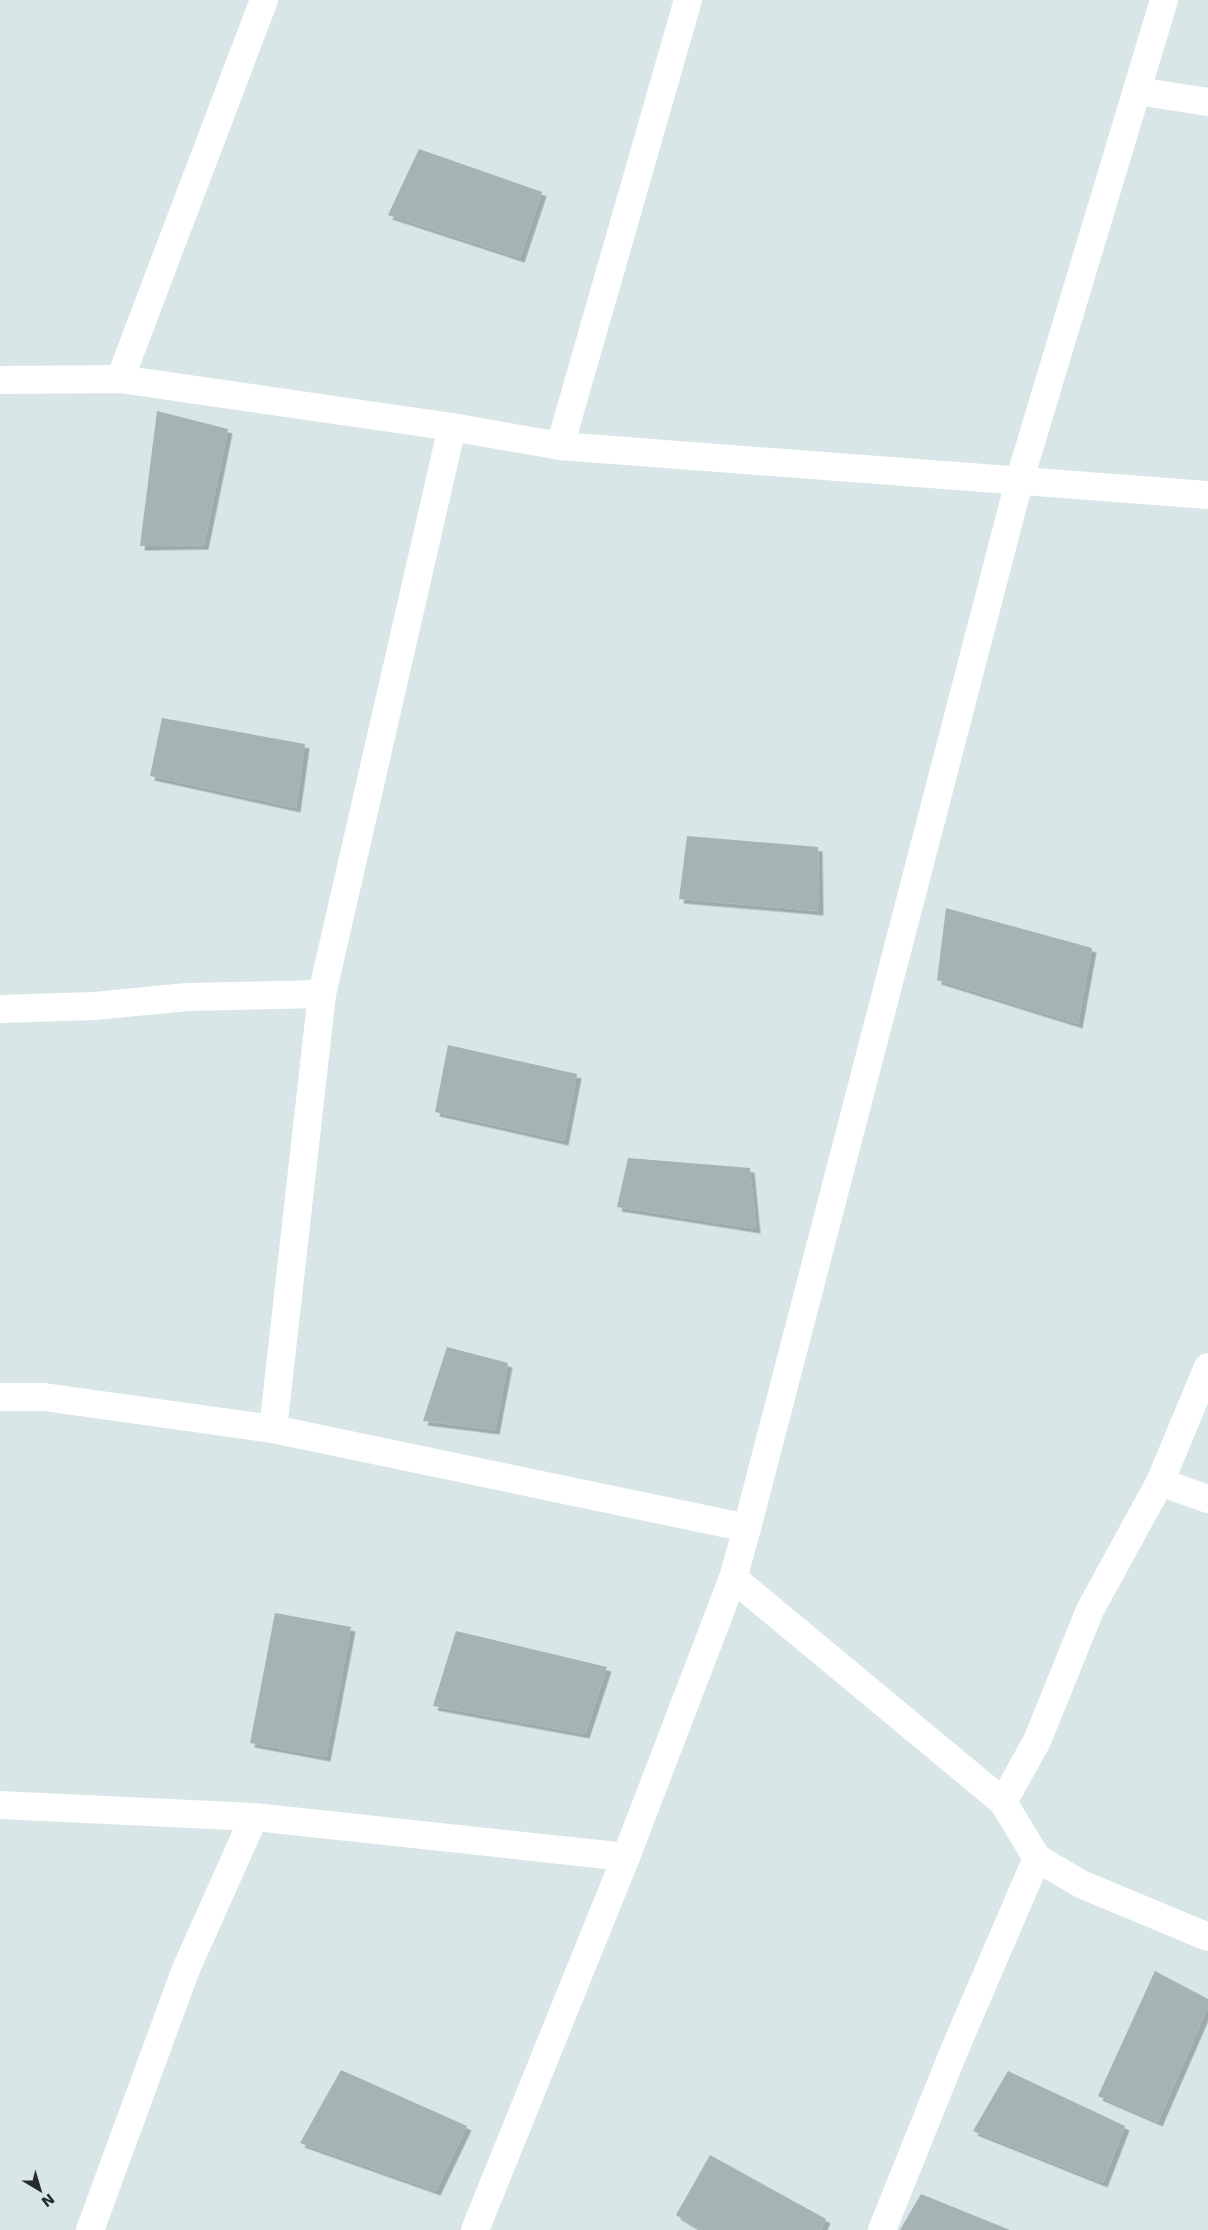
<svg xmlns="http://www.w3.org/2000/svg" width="1208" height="2230" font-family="'DejaVu Sans',sans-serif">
<defs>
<filter id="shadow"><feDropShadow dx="4.5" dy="4.5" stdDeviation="0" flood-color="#0004"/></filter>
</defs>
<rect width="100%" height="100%" fill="#d8e6e8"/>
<g fill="#a5b3b5" filter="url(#shadow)">
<polygon points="419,149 542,192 520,258 388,215"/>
<polygon points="157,411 228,429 204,545 140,546"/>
<polygon points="162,718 305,744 296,808 150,776"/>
<polygon points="687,836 818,847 819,911 679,899"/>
<polygon points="946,908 1092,948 1078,1024 937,980"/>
<polygon points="448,1045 577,1074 564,1141 435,1112"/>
<polygon points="628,1158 750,1168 756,1229 617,1207"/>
<polygon points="447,1347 508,1363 495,1430 423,1421"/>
<polygon points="275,1613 351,1627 326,1757 250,1743"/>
<polygon points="456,1631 607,1667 585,1734 433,1706"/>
<polygon points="1155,1971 1208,1999 1208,2007 1158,2122 1098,2096"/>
<polygon points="341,2070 467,2126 436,2191 300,2143"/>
<polygon points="1008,2071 1125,2126 1103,2183 973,2131"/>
<polygon points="710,2155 826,2219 821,2230 701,2230 676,2215"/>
<polygon points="921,2194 1010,2230 900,2230"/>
</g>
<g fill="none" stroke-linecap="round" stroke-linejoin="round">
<g stroke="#fff" stroke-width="28">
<polyline points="1137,91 1208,102"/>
<polyline points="120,379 264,0"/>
<polyline points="0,380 120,379 452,427 560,446 1208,495"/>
<polyline points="560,446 688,0"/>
<polyline points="0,1009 95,1006 187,997 322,994"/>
<polyline points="0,1397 44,1397 273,1429 747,1528"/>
<polyline points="273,1429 322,994 452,427"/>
<polyline points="1160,1482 1208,1499"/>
<polyline points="733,1578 1003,1802 1037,1858 1081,1884 1208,1937"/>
<polyline points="1003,1802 1037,1741 1090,1610 1160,1482 1208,1367"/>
<polyline points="0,1805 254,1817 626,1857"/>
<polyline points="90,2230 186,1969 254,1817"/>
<polyline points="475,2230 626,1857 733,1578 747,1528 1019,482 1164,0"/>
<polyline points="882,2230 954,2051 1037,1858"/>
</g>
</g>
<g transform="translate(40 2190) rotate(142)" stroke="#d8e6e8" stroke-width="4" paint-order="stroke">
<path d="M0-4L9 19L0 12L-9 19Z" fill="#262b2c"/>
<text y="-8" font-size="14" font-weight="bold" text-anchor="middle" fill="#262b2c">N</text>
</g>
</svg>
